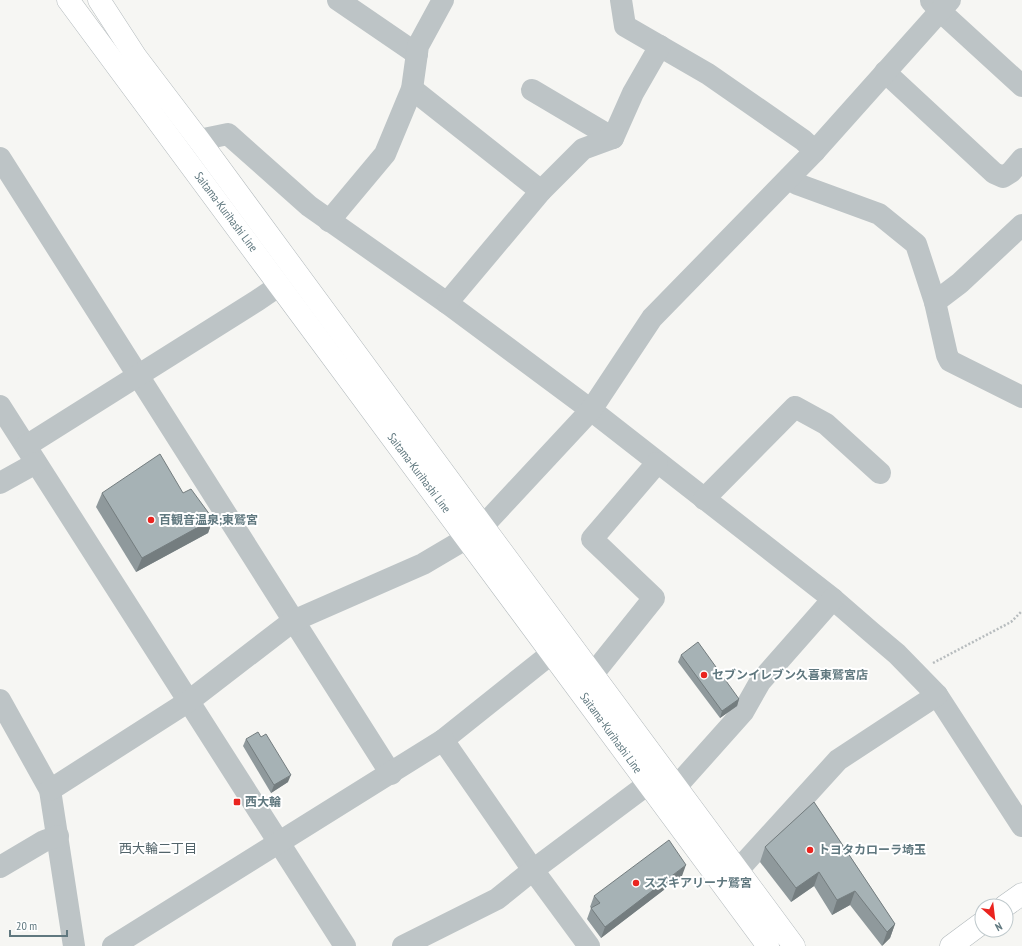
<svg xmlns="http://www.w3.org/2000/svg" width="1022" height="946" font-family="'PT Sans Narrow','Noto Sans JP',sans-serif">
<rect width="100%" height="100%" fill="#f6f6f3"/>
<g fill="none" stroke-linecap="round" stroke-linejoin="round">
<g stroke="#b2b9bc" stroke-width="23">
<g id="major">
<polyline points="68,0 768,946"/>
<polyline points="99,0 136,57 199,140 483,526 794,946"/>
<polyline points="1005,906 1022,894"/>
<polyline points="951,946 982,923"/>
</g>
</g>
<polyline stroke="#b7bcbe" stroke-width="2.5" stroke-dasharray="2 2" stroke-linecap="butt" points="933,663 1011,622 1022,611"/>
<g stroke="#bdc4c6" stroke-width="22">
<polyline points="338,0 417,54"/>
<polyline points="621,0 625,26 708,74 803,140 815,151"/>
<polyline points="931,1 940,11 1022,86"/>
<polyline points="885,72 994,173 1003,177 1011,172 1022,159"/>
<polyline points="412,89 541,191"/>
<polyline points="532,90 613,138"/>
<polyline points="199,140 228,134 309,206 447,303 591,410 833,599 871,632 897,654 937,695 1022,826"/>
<polyline points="0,158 391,774"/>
<polyline points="789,178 797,184 879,214 916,244 935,302 947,355 950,361 1022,397"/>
<polyline points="329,221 385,154 412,89 418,46 443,0"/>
<polyline points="935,302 960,283 1022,225"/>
<polyline points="447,303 541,191 583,149 613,138 633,93 660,46"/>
<polyline points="0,406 345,946"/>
<polyline points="26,446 258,300 280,285"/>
<polyline points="0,483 36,463"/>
<polyline points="704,499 795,407 826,424 880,473"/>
<polyline points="593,674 654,598 592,539 657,463"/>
<polyline points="0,700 50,790 74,946"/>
<polyline points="443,740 552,653"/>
<polyline points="676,787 743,712 760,682 833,599"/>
<polyline points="50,790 189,701 293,621 423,564 467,538 483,526 591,410 652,318 815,151 950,0"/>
<polyline points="0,867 44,841 58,836"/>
<polyline points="738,870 838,760 937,695"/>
<polyline points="113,946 443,740 533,870 589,946"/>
<polyline points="403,946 497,899 533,870 648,784"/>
</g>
<use href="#major" stroke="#fff" stroke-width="22"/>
</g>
<g fill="#8f999c">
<polygon points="102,493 183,493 213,519 208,533 136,572 96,507"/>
<polygon points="681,655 739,699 737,706 720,718 678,662"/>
<polygon points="246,739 288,782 271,793 243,746"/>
<polygon points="814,802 895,924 890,938 882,946 850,905 832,915 814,886 791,902 760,862 765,847"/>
<polygon points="682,876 601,938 587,919 591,908 590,907 594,896"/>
</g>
<g fill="#747d7f">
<polygon points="213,519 208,533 136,572 142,558"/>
<polygon points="739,699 737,706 720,718 722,711"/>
<polygon points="291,775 288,782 271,793 274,785"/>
<polygon points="686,865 682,876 601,938 605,927"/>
<polygon points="819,872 814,886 791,902 796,888"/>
<polygon points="855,891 850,905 832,915 837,900"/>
<polygon points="895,924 890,938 882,946 887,932"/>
</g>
<g fill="#a6b2b5" stroke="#747d7f">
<polygon points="160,454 183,493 191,489 213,519 142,558 102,493"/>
<polygon points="698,642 739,699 722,711 681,655"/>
<polygon points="258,732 261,737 266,734 291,775 274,785 246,739"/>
<polygon points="814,802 895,924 887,932 855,891 837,900 819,872 796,888 765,847"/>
<polygon points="669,840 686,865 605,927 591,908 600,903 594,896"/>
</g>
<g fill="#ea241f" stroke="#fff" stroke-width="1.5">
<circle cx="151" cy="520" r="4"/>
<circle cx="704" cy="675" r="4"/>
<rect x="233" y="798" width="8" height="8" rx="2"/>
<circle cx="810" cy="850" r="4"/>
<circle cx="636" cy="883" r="4"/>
</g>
<g text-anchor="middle" stroke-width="4" stroke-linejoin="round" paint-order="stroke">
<g font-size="12" fill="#60787f" stroke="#fff">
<text transform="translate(226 212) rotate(53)" y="4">Saitama-Kurihashi Line</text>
<text transform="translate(419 473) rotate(53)" y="4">Saitama-Kurihashi Line</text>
<text transform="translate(611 733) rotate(54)" y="4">Saitama-Kurihashi Line</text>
</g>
<g font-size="12" font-weight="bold" fill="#60787f" stroke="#fff" text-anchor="start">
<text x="159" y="524">百観音温泉;東鷲宮</text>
<text x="712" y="679">セブンイレブン久喜東鷲宮店</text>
<text x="245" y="806">西大輪</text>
<text x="818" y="854">トヨタカローラ埼玉</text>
<text x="644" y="887">スズキアリーナ鷲宮</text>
</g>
<g font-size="13" fill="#52646a" stroke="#fff">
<text x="158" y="853">西大輪二丁目</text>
</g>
</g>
<g transform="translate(994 918) rotate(152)"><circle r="19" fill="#ffffff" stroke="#bfc9cc"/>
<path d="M0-3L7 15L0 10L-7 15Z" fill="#ea241f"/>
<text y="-6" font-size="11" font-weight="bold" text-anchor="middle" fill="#60787f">N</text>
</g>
<path d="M10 930v6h57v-6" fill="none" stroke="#60787f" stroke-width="2"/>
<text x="16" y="930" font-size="12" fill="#60787f" stroke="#ffffff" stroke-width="3" paint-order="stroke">20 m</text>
</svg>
